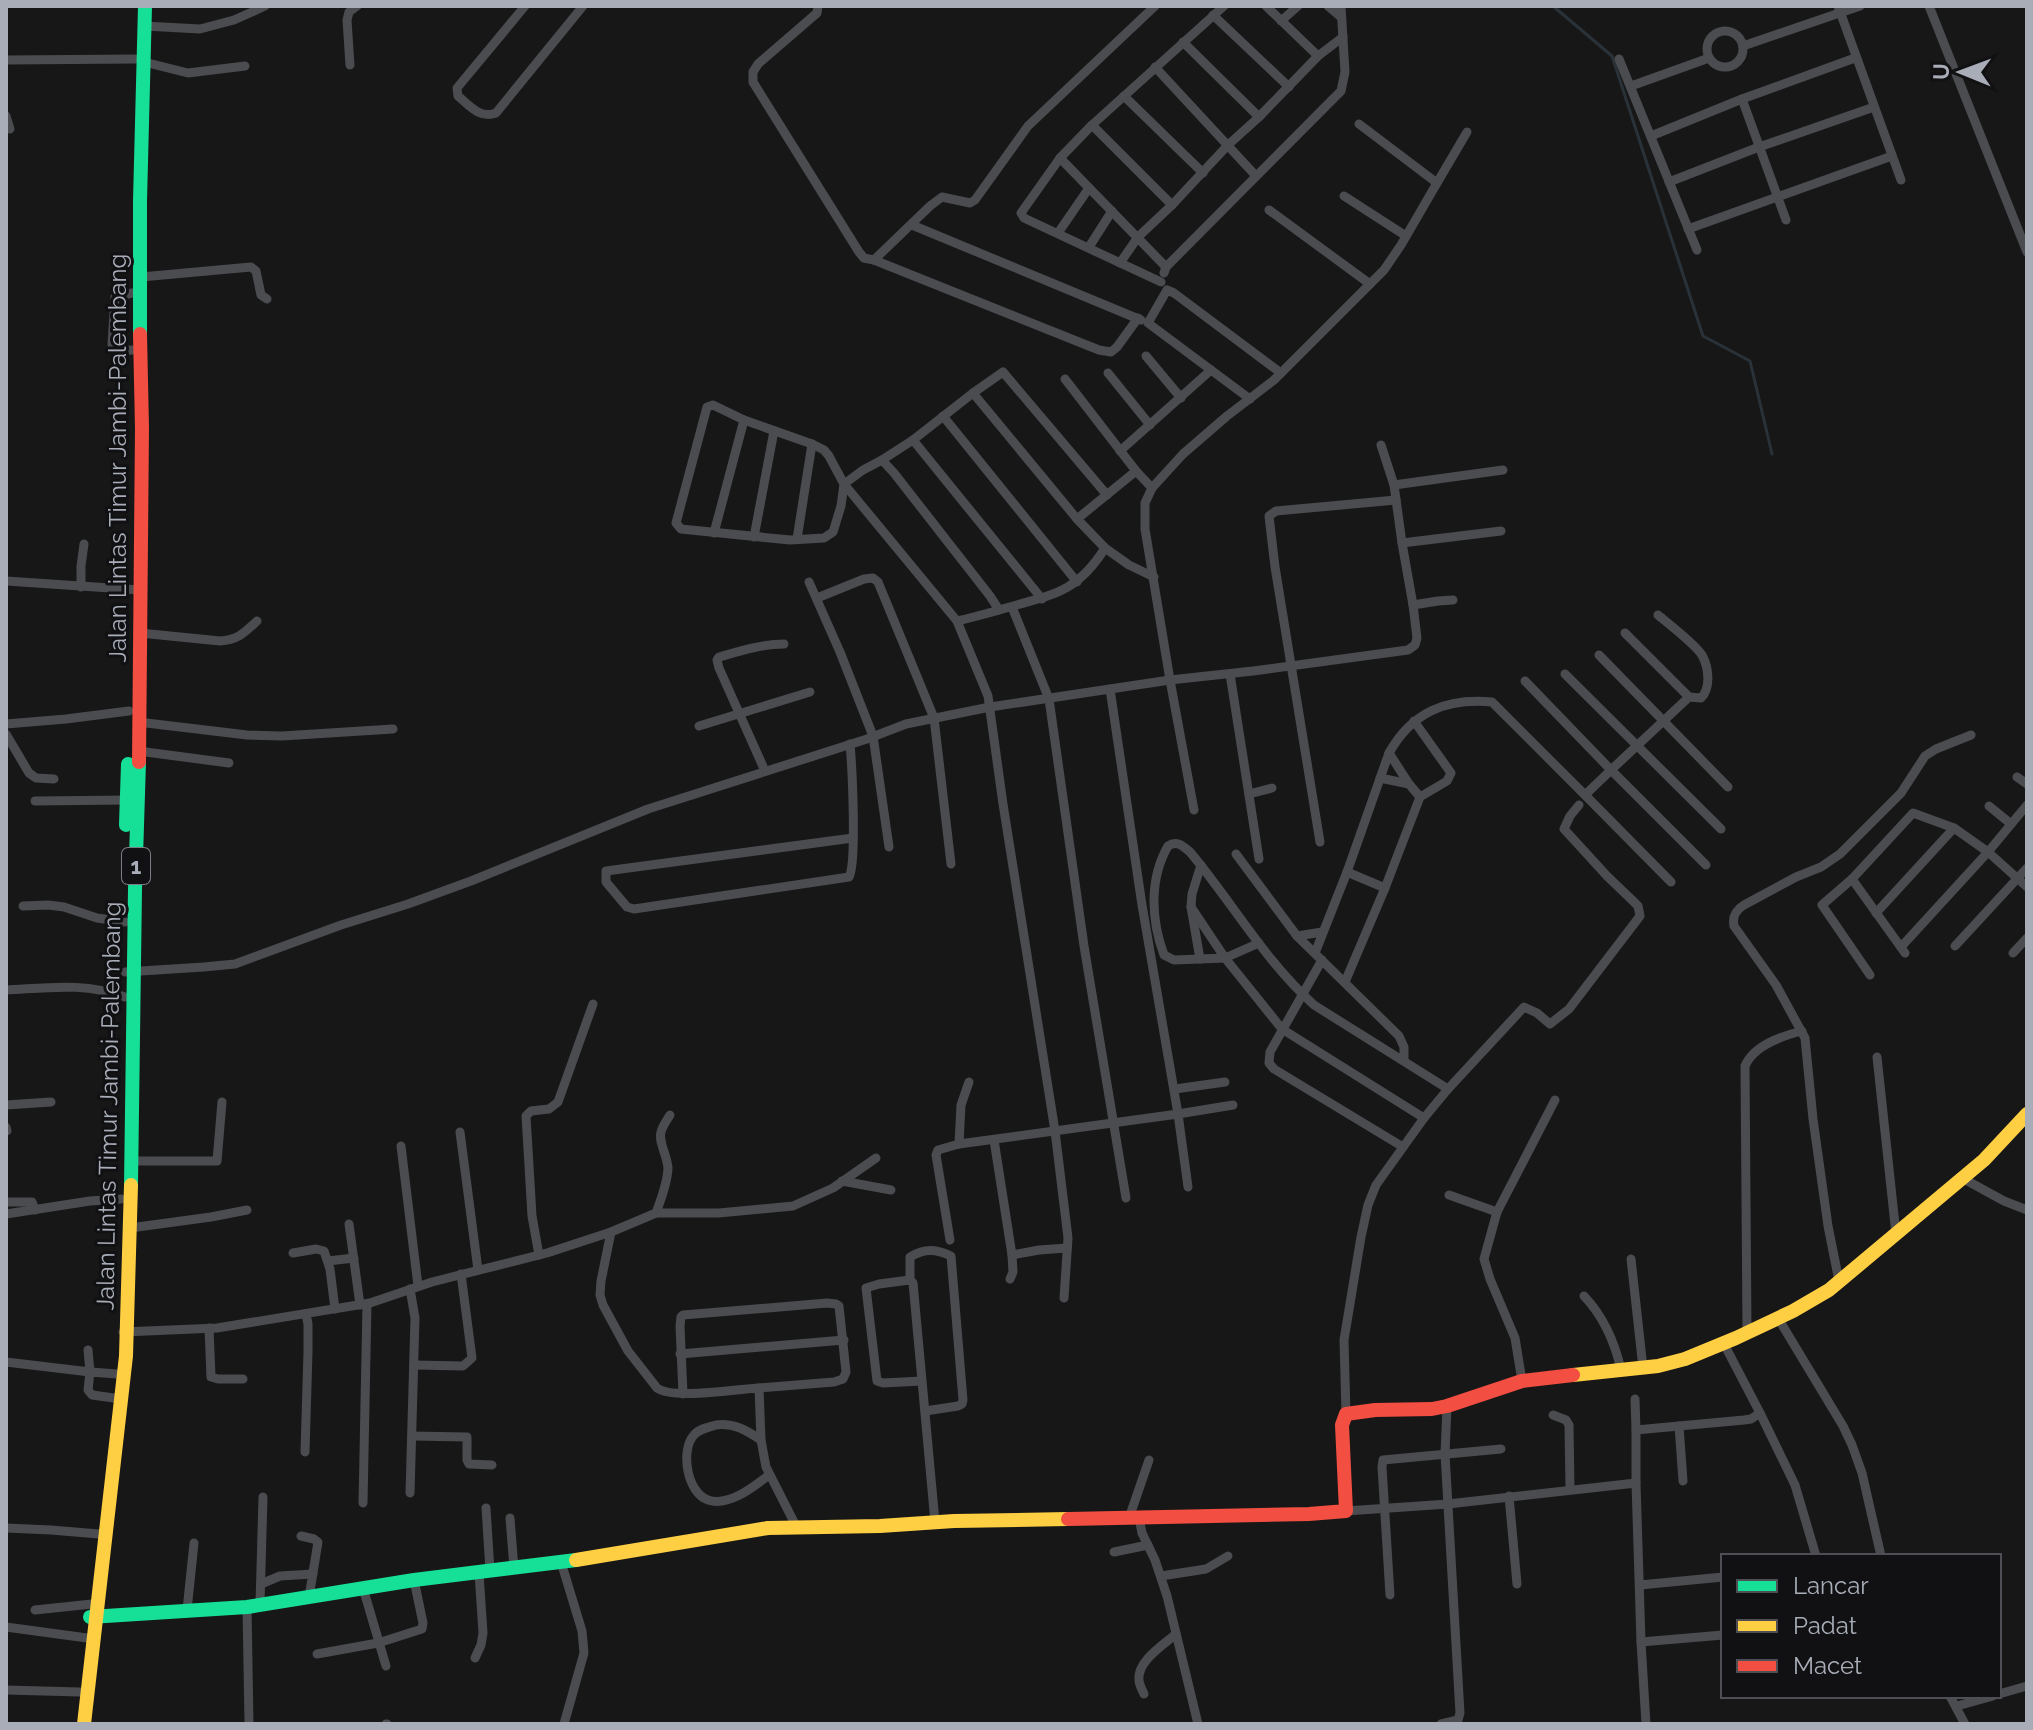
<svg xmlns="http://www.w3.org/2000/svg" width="2033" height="1730" font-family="Raleway,sans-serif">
<rect width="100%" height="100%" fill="#171717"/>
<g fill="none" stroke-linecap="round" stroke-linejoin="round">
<polyline stroke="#2a3239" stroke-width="3" points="1553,6 1612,56 1703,336 1750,361 1772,454"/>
<g stroke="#4b4c50" stroke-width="9">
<path d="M525,6L457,88L458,96C470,106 480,119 496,113L583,6"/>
<polyline points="818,6 817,13 758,64 753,72 753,82 859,252 864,258 874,260 930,206 942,197 970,203 975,200 1028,126 1155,6"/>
<polyline points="1266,6 1318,56"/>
<polyline points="1328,6 1341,17"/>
<polyline points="1838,6 1901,180"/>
<polyline points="1929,6 2027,252"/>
<polyline points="1213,15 1289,87"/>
<polyline points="1281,21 1298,6"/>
<polyline points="144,26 200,29 234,20 265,6"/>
<circle cx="1725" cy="49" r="18"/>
<polyline points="1183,42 1259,117"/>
<polyline points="1743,46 1860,6"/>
<polyline points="1619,59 1697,250"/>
<polyline points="6,60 135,59"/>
<polyline points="144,62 188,73 245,66"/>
<polyline points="350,65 347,20 349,12 357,6"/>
<polyline points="1155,67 1256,176"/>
<polyline points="1631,86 1709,58"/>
<polyline points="1124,96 1203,173"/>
<polyline points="1742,99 1786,220"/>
<polyline points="6,116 10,129"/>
<polyline points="1092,125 1172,205"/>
<polyline points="1651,136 1742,99 1855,58"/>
<polyline points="1060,158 1166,267 1164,273"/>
<polyline points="1669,182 1759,147 1874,107"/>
<polyline points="1437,183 1467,132"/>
<polyline points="1344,196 1406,236"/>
<polyline points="1269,210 1370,284"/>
<polyline points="912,225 1141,320"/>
<polyline points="1688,229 1892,156"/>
<polyline points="1058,233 1089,188"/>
<polyline points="1089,247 1112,211"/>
<polyline points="874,260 1099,350 1111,352 1117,347 1138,318"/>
<polyline points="1120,263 1138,237 1172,205 1228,145 1259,117 1318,56 1343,37"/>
<polyline points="1166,267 1341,91 1345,72 1341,6"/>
<polyline points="141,277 251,267 256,271 261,295 267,299"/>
<polyline points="1161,282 1024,218 1021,213 1060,158 1092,125 1224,6"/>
<polyline points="132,350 117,351 112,345 115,297 132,293"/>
<polyline points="1146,356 1181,398"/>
<polyline points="1211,370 1148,323 1167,290 1174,293 1281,373"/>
<polyline points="1108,373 1150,425"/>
<polyline points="1065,379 1136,471"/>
<polyline points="973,393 1077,519 1105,548 1129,565 1154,577"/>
<polyline points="943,416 1077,582"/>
<polyline points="913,440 1042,599"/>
<polyline points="1381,445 1394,485 1402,543 1413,605"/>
<polyline points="1120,451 1211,370 1250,399"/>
<polyline points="882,460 913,440 973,393 1003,372 1107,495"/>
<polyline points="1394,485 1503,470"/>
<polyline points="1077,519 1136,471 1152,488"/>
<polyline points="714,533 744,420"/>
<polyline points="754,537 774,431"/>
<polyline points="797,539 812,444"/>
<polyline points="1402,543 1501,531"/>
<polyline points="6,581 140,590"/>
<polyline points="809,582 840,652 873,736 889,847"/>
<polyline points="81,587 81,566 84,544"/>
<polyline points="817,598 864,579 873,578 878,582 934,718 951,864"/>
<polyline points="1012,607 1049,699 1084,946 1126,1198"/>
<polyline points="999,610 990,596 894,473 882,460 863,470 844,484 841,506 833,532 824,538 790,540 681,529 676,523 707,407 713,405 744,420 812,444 824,450 829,456 844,484 957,621 988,696 1003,804 1055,1131 1068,1238 1064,1298"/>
<path d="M1658,615C1670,625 1694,643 1702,655C1709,668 1711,688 1701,698L1689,697L1611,770L1706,865"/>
<path d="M957,621C971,618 985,614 999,610C1048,595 1075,596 1105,548"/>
<path d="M140,633L220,641C238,640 244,633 257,621"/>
<polyline points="1625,633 1689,697"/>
<polyline points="1599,655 1728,787"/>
<polyline points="1230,674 1259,859"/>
<polyline points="1565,674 1721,829"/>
<polyline points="1414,721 1451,773 1447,781 1420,797"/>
<polyline points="138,722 247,735 282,736 393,729"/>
<polyline points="6,724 66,719 129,711"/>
<polyline points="699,726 810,692"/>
<polyline points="6,734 29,773 36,778 54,779"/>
<path d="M850,744C852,766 857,863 849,877L634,909L627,907L606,882V871L853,838"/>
<polyline points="138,751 229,763"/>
<polyline points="1389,753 1409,784"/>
<path d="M765,771L719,668L717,660L719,657C740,651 762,644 784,644"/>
<polyline points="2017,777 2027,784"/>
<polyline points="1249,794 1272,788"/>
<polyline points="1585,795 1671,882"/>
<polyline points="35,801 127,800"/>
<polyline points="1989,806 2011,824"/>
<polyline points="1194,810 1170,680 1145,529 1145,503 1152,488 1183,454 1227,416 1274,380 1384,270 1401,245 1437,183 1359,124"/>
<polyline points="1320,842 1275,567 1269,516 1276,511 1396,500"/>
<polyline points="1236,854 1297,936 1399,1036 1404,1047 1404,1060"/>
<polyline points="1347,872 1385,888"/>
<polyline points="1852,879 1905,953"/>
<polyline points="23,906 48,905 64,907 97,918 125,922"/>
<polyline points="1191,907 1225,958 1282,1029 1424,1118"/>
<polyline points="1876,913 1954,828"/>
<polyline points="1297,936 1322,932"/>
<path d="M1259,943L1225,958L1174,960L1164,955C1151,920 1149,879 1168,846C1177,840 1183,846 1190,852C1232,902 1265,961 1314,1005L1448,1089"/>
<polyline points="1955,946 2027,868"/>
<polyline points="1901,947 1988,852 2027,805"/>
<path d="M1315,953L1347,872L1389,753C1412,712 1446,698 1492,702L1585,795L1611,770L1525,681"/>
<polyline points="2013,953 2027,938"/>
<polyline points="1200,959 1191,907 1192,894 1201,865"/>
<polyline points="1322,960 1270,1052 1269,1063 1274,1069 1403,1147"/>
<polyline points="125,972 204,967 235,964 341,925 408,904 471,881 648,809 867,739 906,724 990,707 1170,680 1253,671 1408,650 1415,645 1417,638 1413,605 1438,601 1453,600"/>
<polyline points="1870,975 1822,905 1852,879 1913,813 1954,828 1988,852 2027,887"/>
<polyline points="1345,982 1385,888 1420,797 1409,784 1380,778"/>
<path d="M6,990C47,988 85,982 125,997"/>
<polyline points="1877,1057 1896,1234"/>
<polyline points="1175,1089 1225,1082"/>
<polyline points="6,1105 51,1102"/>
<polyline points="6,1127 7,1131"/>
<polyline points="460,1132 478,1270"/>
<polyline points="994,1140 1012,1255 1013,1272 1010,1279"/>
<polyline points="959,1144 961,1105 969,1082"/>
<polyline points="401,1146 418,1286"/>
<polyline points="131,1161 217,1161 222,1102"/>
<polyline points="1962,1178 2004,1201 2027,1210"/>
<polyline points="842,1181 891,1190"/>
<polyline points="1188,1187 1178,1114 1233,1105"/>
<polyline points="1449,1195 1497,1212"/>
<polyline points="6,1202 32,1202 35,1210"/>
<polyline points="656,1213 719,1213 793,1206 833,1188 876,1158"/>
<polyline points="6,1214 90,1201 121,1199"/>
<polyline points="349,1224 360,1305"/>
<polyline points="130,1228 211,1217 247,1210"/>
<path d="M611,1232L601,1281L600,1295L603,1305L628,1351L657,1388C673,1400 736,1389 759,1388L761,1440L766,1467L796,1526"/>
<polyline points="950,1240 936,1155 938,1150 959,1144 1178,1114 1142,905 1110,689"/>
<polyline points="293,1253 316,1249 324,1251 330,1269 335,1309"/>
<polyline points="539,1255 532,1216 526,1116 531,1111 549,1109 558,1102 593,1004"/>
<polyline points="1012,1255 1039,1250 1067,1248"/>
<polyline points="1631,1259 1643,1368"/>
<polyline points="328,1261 354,1258"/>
<path d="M910,1280V1257C925,1248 936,1249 951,1256L963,1400L962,1404L958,1406L925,1411"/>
<path d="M1839,1281L1828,1226L1813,1119L1805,1038L1776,985L1734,926C1732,916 1736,910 1744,905L1796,877L1821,867L1840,854L1901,793L1925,756L1936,749L1971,735"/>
<path d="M1584,1296C1603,1316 1615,1343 1621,1370"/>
<polyline points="1778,1318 1843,1426 1852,1445 1862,1473 1881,1556"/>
<polyline points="209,1328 211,1377 218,1379 243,1379"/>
<path d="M123,1332L217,1328L370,1303L432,1282L547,1253L611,1232L656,1213C661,1199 667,1185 668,1169C668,1157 658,1142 661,1132C662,1127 667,1120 670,1115"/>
<path d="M1747,1332L1745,1066C1754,1045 1782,1036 1802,1031"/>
<polyline points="680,1354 844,1340"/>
<polyline points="6,1362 90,1372 88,1350"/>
<polyline points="414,1365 463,1366 472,1358 461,1274"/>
<polyline points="922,1381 883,1383 877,1381 866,1288 879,1284 910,1280 913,1283 935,1522"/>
<polyline points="1522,1381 1515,1338 1490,1279 1484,1259 1497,1212 1555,1100"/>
<polyline points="683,1394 680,1326 681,1317 683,1315 827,1303 836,1304 839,1306 846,1372 843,1379 834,1382 759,1388"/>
<polyline points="114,1398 92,1395 88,1390 90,1372 117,1374"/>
<polyline points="1635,1399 1636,1430"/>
<polyline points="1760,1413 1795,1485 1816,1556"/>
<polyline points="1346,1414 1344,1340 1361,1237 1368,1205 1376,1185 1424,1118 1448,1089 1524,1007 1537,1013 1550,1024 1569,1009 1640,916 1638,906 1633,901 1607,876 1564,829 1570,816 1579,805"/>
<polyline points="1553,1415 1566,1420 1569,1425 1570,1489"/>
<polyline points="1679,1426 1683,1481"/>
<polyline points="412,1436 467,1437 467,1460 469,1464 492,1465"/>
<path d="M761,1440C755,1436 747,1431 740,1428C732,1425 723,1424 716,1425C708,1427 699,1429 694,1435C680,1450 687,1493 708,1500C729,1507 753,1487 769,1475"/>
<polyline points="305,1452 308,1352 308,1324 306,1314"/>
<polyline points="1636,1483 1636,1430 1744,1420 1751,1419 1760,1413 1723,1342"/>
<polyline points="410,1493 415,1318 410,1289"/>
<polyline points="1509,1496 1517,1584"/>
<polyline points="363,1503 367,1304"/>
<polyline points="486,1508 490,1571"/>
<polyline points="1346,1511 1448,1504 1636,1483 1641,1642 1646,1724"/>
<polyline points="510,1518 514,1568"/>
<polyline points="1129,1518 1149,1460"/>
<polyline points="1139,1518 1142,1533 1155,1560 1167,1596 1198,1724"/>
<polyline points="6,1528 51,1530 99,1534"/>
<polyline points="301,1536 314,1539 318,1542 309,1597"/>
<polyline points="1114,1552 1148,1545"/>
<polyline points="561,1562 582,1631 584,1653 564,1724"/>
<polyline points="1161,1576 1206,1569 1228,1556"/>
<polyline points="261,1584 280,1576 313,1574"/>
<polyline points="1640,1585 1723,1577"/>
<polyline points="363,1588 386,1666"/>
<polyline points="1390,1595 1382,1467 1383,1460 1501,1449"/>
<polyline points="260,1604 263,1497"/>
<polyline points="247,1607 249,1724"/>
<polyline points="35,1610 92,1604"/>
<polyline points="187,1610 194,1543"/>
<polyline points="6,1627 87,1638"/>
<polyline points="1641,1642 1723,1635"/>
<polyline points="317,1654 378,1643 422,1629 423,1623 414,1580"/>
<polyline points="475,1658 481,1645 483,1633 479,1573"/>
<polyline points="6,1690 80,1692"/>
<path d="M1144,1694C1142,1690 1140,1686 1139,1681C1136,1662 1163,1645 1176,1634"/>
<polyline points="1999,1694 2027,1686"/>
<polyline points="1950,1696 1965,1724"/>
<polyline points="1957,1706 1993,1696"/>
<polyline points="386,1724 387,1724"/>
<polyline points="1441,1724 1458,1720 1460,1713 1445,1454 1447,1406"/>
</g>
<g stroke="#16e098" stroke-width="14">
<polyline points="140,334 140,201 145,6"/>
<polyline points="126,825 128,764"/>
<polyline points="131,1185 135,889 139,762"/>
<polyline points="90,1617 247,1607 414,1580 576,1560"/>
</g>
<g stroke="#ffcf43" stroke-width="14">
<polyline points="1573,1375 1658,1366 1685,1359 1736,1338 1793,1311 1829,1290 1984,1160 2027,1114"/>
<polyline points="576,1560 768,1528 880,1526 954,1521 1068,1519"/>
<polyline points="84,1724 126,1356 131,1185"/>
</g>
<g stroke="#f24e42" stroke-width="14">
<polyline points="139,762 142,428 140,334"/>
<polyline points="1068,1519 1309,1514 1346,1511 1342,1425 1346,1414 1375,1410 1432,1409 1447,1406 1522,1381 1573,1375"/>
</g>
</g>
<g text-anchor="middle" stroke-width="6" stroke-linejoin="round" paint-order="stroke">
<rect fill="#111113" stroke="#7b7e86" stroke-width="2" x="122" y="848" width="28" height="36" rx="6"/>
<g font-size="22" font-weight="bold" fill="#a8adb8">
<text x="136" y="874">1</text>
</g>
<g font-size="24" fill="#a8adb8" stroke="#111113">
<text transform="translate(118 458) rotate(-90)" y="8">Jalan Lintas Timur Jambi-Palembang</text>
<text transform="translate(109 1106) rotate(-89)" y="8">Jalan Lintas Timur Jambi-Palembang</text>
</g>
</g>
<rect width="2033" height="1730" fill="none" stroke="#a8adb8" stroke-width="16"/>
<rect x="1721" y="1554" width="280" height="144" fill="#111113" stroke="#4d4f55" stroke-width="2"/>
<rect x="1737" y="1580" width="40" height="12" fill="#16e098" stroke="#4d4f55" stroke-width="2"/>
<text x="1793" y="1594" font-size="24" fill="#a8adb8">Lancar</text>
<rect x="1737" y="1620" width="40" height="12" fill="#ffcf43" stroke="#4d4f55" stroke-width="2"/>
<text x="1793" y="1634" font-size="24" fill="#a8adb8">Padat</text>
<rect x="1737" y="1660" width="40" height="12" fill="#f24e42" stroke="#4d4f55" stroke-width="2"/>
<text x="1793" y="1674" font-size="24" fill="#a8adb8">Macet</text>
<g transform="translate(1961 72) rotate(271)" stroke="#111113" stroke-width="6" paint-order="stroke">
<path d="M0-6L14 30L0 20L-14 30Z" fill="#a8adb8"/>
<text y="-12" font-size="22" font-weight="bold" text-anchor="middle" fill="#a8adb8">U</text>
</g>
</svg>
